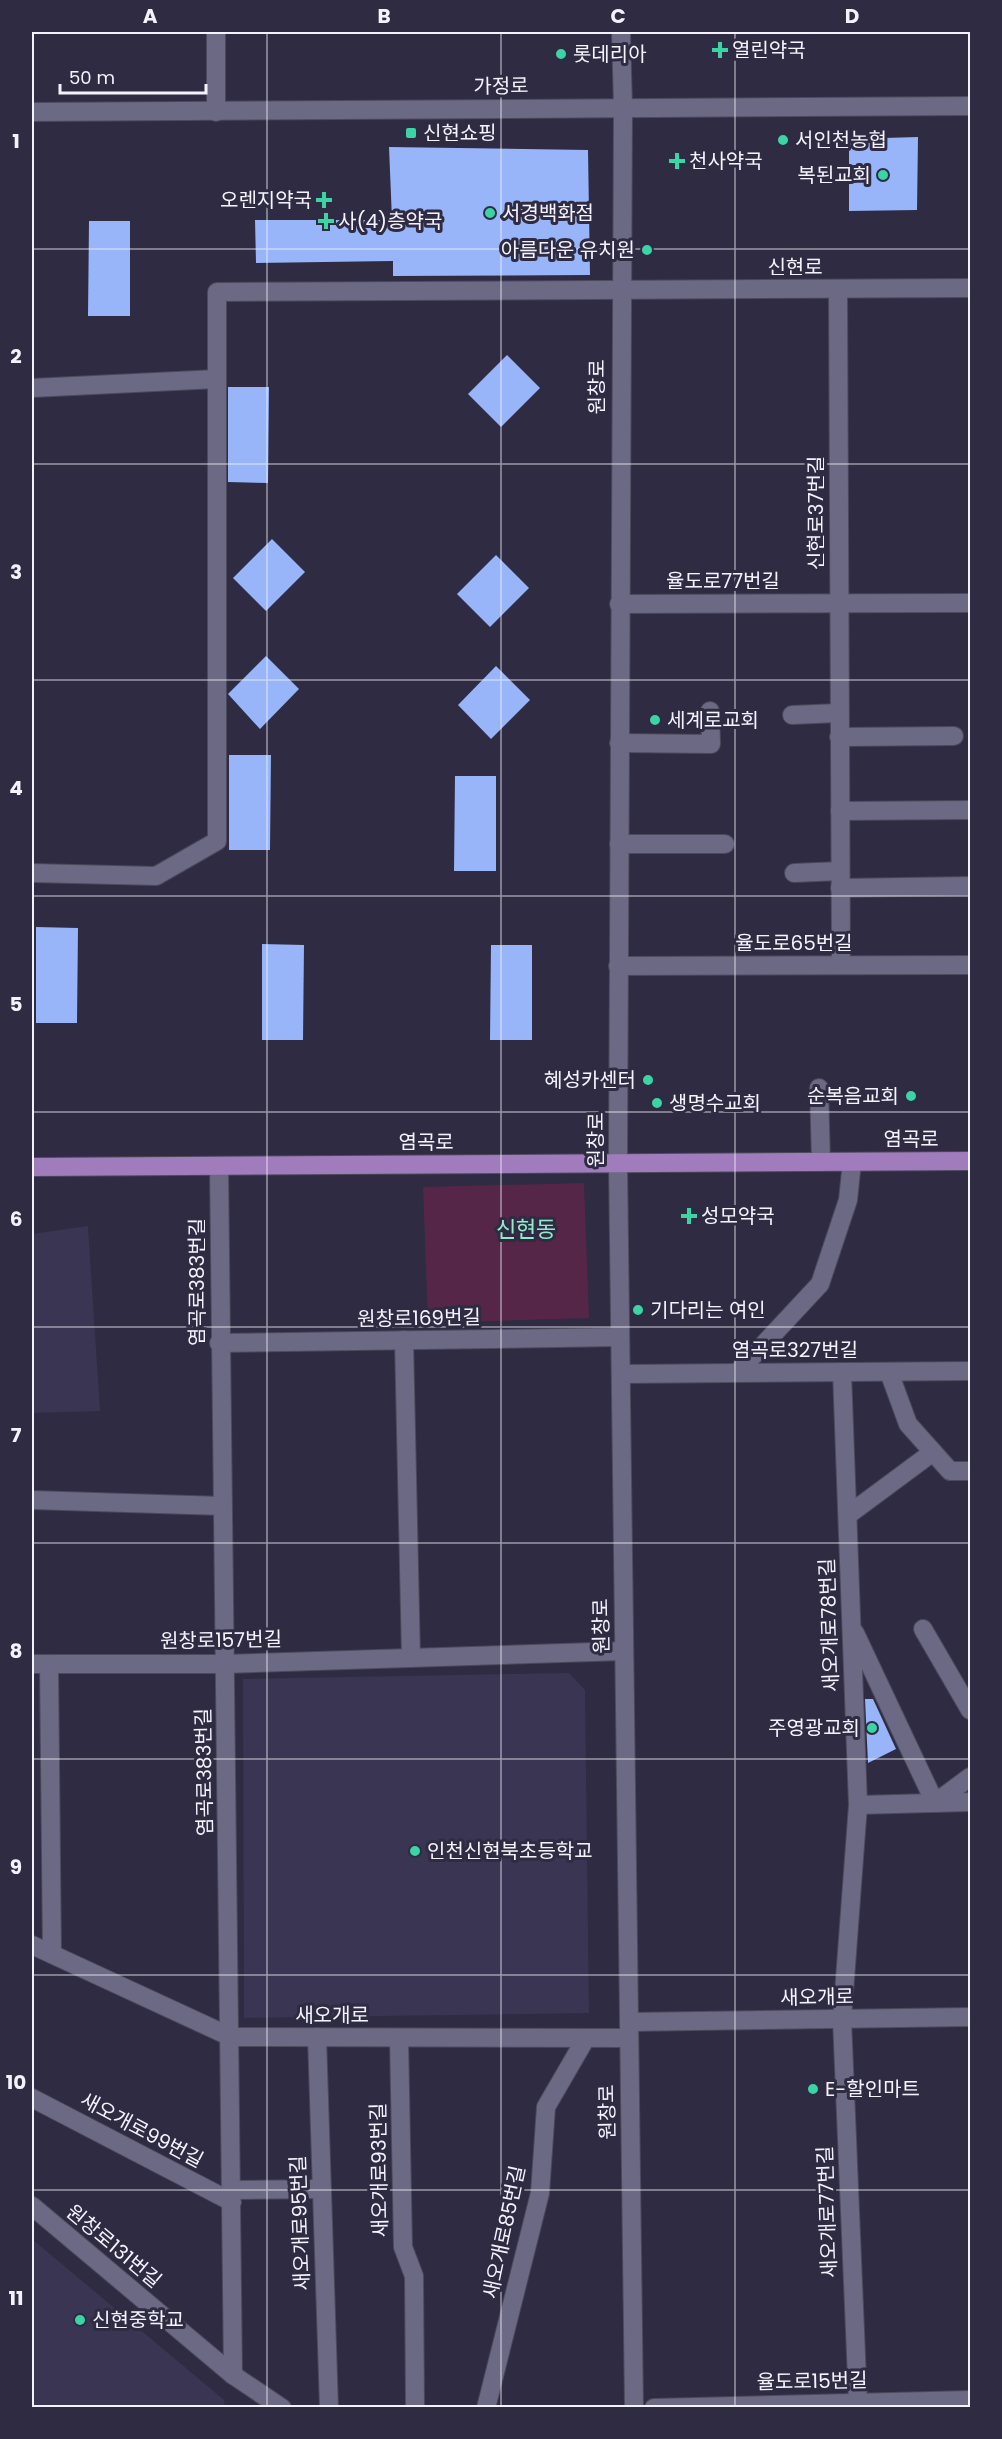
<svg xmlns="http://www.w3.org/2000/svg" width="1002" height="2439" font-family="Poppins,'Noto Sans KR',sans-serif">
<rect width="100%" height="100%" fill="#2e2b43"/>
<g fill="#393552">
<polygon points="88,1226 100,1411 32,1413 32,1234"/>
<polygon points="569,1673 585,1690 589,2013 244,2018 243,1679"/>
<polygon points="32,2239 224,2400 225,2407 32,2407"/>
</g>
<polygon fill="#552648" points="584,1183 589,1318 428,1323 423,1187"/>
<g fill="#97b5f8">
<polygon points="918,137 917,210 849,211 849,139"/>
<polygon points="389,147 588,150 590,275 393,276 393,261 256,263 255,220 392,220"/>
<polygon points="89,221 130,221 130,316 88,316"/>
<polygon points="507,355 540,388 501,427 468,394"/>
<polygon points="228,387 269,387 268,483 228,482"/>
<polygon points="272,539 305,572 266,611 233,578"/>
<polygon points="496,555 529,588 490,627 457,594"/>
<polygon points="266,656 299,689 260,729 228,694"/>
<polygon points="496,666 530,700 491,739 458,705"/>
<polygon points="229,755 271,755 270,850 229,850"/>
<polygon points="455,776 496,776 496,871 454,871"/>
<polygon points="36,927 78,928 77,1023 36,1023"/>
<polygon points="262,944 304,945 303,1040 262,1040"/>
<polygon points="491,945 532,945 532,1040 490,1040"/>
<polygon points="865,1699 873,1699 896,1749 868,1763"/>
</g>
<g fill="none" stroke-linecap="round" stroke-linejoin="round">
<g stroke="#4c495c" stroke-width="20">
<g id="minor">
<polyline points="216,32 216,112"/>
<polyline points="621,32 623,108 618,1163 634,2408"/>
<polyline points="32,112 970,106"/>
<polyline points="838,289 841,965"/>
<polyline points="32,388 217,379"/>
<polyline points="619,604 970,603"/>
<polyline points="792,715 839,713"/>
<polyline points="839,737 954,736"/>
<polyline points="619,743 711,744 710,711"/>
<polyline points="840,811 970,810"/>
<polyline points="619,844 725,844"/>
<polyline points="32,873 156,876 217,841 217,292 970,288"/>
<polyline points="794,873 840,871"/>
<polyline points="840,888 970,886"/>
<polyline points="618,966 970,965"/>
<polyline points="819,1088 821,1162"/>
<polyline points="219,1166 233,2375"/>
<polyline points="404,1340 411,1658"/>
<polyline points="219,1343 620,1337"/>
<polyline points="842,1372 858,1805 842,2019 858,2403"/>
<polyline points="889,1372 908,1424 950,1471 970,1471"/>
<polyline points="737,1373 820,1284 848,1200 852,1162"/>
<polyline points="621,1374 970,1371"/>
<polyline points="32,1500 222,1506"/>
<polyline points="848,1515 933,1452"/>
<polyline points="923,1629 970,1710"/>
<polyline points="855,1633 935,1803 970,1777"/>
<polyline points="32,1664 225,1664 624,1651"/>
<polyline points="49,1664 52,1954"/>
<polyline points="858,1805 970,1802"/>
<polyline points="32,1945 231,2037 629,2038"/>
<polyline points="629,2022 970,2017"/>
<polyline points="317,2037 329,2408"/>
<polyline points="399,2038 403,2247 414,2276 415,2408"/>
<polyline points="32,2098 232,2202"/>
<polyline points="232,2190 322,2189"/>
<polyline points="32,2206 233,2375 282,2408"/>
<polyline points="486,2408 540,2193 546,2107 586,2038"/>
<polyline points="654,2408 970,2400"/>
</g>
</g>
<g stroke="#4c495c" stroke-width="20">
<polyline id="major" points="32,1167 970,1161"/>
</g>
<use href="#minor" stroke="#6c6984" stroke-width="18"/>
<use href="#major" stroke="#a17cbc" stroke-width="18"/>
</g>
<path fill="none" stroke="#f4f3fd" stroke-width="1.5" stroke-opacity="0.55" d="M267,32V2408M501,32V2408M735,32V2408M32,249H970M32,464H970M32,680H970M32,896H970M32,1112H970M32,1327H970M32,1543H970M32,1759H970M32,1975H970M32,2190H970"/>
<g fill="#3ad4a5" stroke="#2e2b43" stroke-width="2">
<path d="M717 41h6v6h6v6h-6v6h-6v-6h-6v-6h6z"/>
<circle cx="561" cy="54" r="6"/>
<rect x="405" y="127" width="12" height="12" rx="3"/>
<circle cx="783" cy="140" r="6"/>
<path d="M674 152h6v6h6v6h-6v6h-6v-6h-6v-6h6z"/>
<circle cx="883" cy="175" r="6"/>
<path d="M321 191h6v6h6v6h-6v6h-6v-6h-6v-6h6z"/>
<circle cx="490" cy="213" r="6"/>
<path d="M323 212h6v6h6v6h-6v6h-6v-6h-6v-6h6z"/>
<circle cx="647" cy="250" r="6"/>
<circle cx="655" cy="720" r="6"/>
<circle cx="648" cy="1080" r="6"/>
<circle cx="911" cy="1096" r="6"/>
<circle cx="657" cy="1103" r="6"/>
<path d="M686 1207h6v6h6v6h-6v6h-6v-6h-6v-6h6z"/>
<circle cx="638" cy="1310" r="6"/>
<circle cx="872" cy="1728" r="6"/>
<circle cx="415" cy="1851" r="6"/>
<circle cx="813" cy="2089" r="6"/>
<circle cx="80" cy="2320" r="6"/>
</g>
<g text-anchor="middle" stroke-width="6" stroke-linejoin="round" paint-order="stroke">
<g font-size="20" fill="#f4f3fd" stroke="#2e2b43" text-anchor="start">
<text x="732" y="57">열린약국</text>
<text x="573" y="61">롯데리아</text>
<text x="423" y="140">신현쇼핑</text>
<text x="795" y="147">서인천농협</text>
<text x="689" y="168">천사약국</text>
<text x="871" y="182" text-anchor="end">복된교회</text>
<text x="312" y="207" text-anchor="end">오렌지약국</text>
<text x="502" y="220">서경백화점</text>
<text x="338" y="228">사(4)층약국</text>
<text x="635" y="257" text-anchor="end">아름다운 유치원</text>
<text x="667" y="727">세계로교회</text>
<text x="636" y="1087" text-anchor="end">혜성카센터</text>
<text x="899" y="1103" text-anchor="end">순복음교회</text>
<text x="669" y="1110">생명수교회</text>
<text x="701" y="1223">성모약국</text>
<text x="650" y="1317">기다리는 여인</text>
<text x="860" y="1735" text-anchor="end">주영광교회</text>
<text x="427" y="1858">인천신현북초등학교</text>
<text x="825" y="2096">E-할인마트</text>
<text x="92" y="2327">신현중학교</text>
</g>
<g font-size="20" fill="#f4f3fd" stroke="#2e2b43">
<text transform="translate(501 86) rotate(-1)" y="7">가정로</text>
<text x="795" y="274">신현로</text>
<text transform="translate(597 387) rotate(-90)" y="7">원창로</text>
<text transform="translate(816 513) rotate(-90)" y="7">신현로37번길</text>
<text x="723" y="588">율도로77번길</text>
<text x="794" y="950">율도로65번길</text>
<text x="911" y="1146">염곡로</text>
<text transform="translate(596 1140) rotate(-90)" y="7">원창로</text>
<text x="426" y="1149">염곡로</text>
<text transform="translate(197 1282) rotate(-90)" y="7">염곡로383번길</text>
<text transform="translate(419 1318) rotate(-1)" y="7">원창로169번길</text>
<text x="795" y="1357">염곡로327번길</text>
<text transform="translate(829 1625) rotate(-92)" y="7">새오개로78번길</text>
<text transform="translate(601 1626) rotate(-91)" y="7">원창로</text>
<text transform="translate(221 1640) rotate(-1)" y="7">원창로157번길</text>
<text transform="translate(204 1772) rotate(-91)" y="7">염곡로383번길</text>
<text transform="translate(817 1997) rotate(-1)" y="7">새오개로</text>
<text x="332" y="2022">새오개로</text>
<text transform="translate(607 2112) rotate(-91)" y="7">원창로</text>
<text transform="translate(142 2130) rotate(28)" y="7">새오개로99번길</text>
<text transform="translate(379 2170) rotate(-91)" y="7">새오개로93번길</text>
<text transform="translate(827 2212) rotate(-92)" y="7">새오개로77번길</text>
<text transform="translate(300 2223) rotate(-92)" y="7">새오개로95번길</text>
<text transform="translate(504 2232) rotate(-78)" y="7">새오개로85번길</text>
<text transform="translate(114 2246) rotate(40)" y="7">원창로131번길</text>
<text transform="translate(812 2381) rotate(-1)" y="7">율도로15번길</text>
</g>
<g font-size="22" fill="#92ecc9" stroke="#2e2b43">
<text x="526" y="1237">신현동</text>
</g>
</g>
<rect width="1002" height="2439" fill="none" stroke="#2e2b43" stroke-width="66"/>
<path d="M60 84v9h146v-9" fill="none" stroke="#f4f3fd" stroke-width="3"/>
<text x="69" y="84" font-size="18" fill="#f4f3fd" stroke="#2e2b43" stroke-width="4.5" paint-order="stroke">50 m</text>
<rect x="33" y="33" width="936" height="2373" fill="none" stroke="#f4f3fd" stroke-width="2"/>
<g font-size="20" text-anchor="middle" font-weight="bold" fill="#f4f3fd">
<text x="150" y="23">A</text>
<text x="384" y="23">B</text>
<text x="618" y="23">C</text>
<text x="852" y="23">D</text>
<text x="16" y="148">1</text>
<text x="16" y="363">2</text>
<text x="16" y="579">3</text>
<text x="16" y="795">4</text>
<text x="16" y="1011">5</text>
<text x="16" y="1226">6</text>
<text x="16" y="1442">7</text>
<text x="16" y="1658">8</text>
<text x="16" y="1874">9</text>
<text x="16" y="2089">10</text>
<text x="16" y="2305">11</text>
</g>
</svg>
